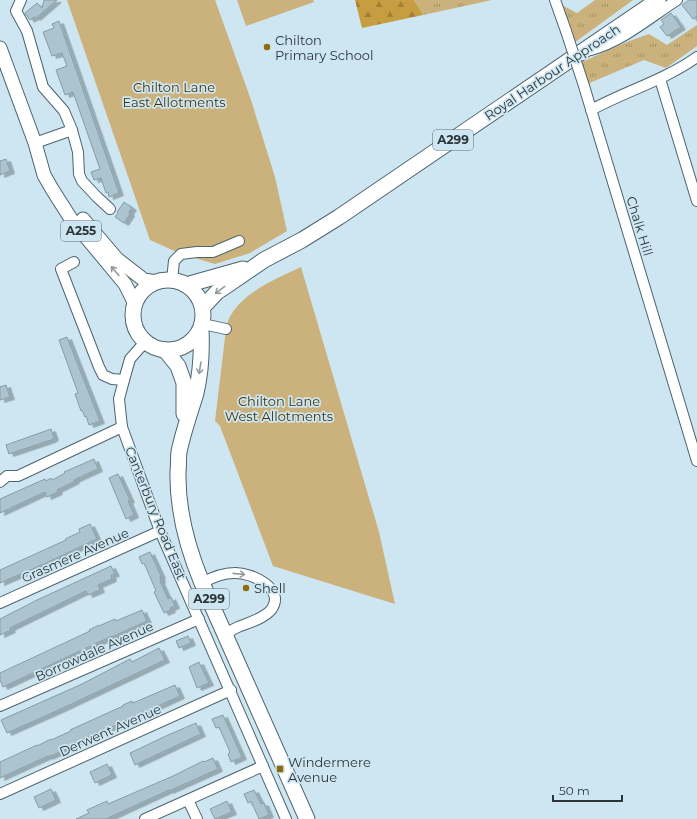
<svg xmlns="http://www.w3.org/2000/svg" width="697" height="819" font-family="Montserrat,sans-serif">
<defs>
<pattern id="grass-tufts" width="24" height="20" patternUnits="userSpaceOnUse"><rect width="24" height="20" fill="#cbb17b"/><path d="M3 7l-1-3M5 7V3M7 7l1-3M15 17l-1-3M17 17v-4M19 17l1-3" fill="none" stroke="#a59166"/></pattern>
<pattern id="forest-firs" width="22" height="20" patternUnits="userSpaceOnUse"><rect width="22" height="20" fill="#c69d41"/><path d="M5 1l3.5 6h-7zM16 11l3.5 6h-7z" fill="#a18137"/></pattern>
<filter id="shadow"><feDropShadow dx="4.5" dy="2.5" stdDeviation="0" flood-color="#0004"/></filter>
</defs>
<rect width="100%" height="100%" fill="#cde6f1"/>
<g fill="url(#grass-tufts)">
<polygon points="414,0 492,0 423,15"/>
<polygon points="595,0 633,0 574,43 562,5 577,13"/>
<polygon points="697,25 697,46 666,68 644,60 587,84 582,62 627,42 649,34 667,45"/>
</g>
<polygon fill="url(#forest-firs)" points="355,0 414,0 423,15 362,28"/>
<g fill="#cbb17b">
<polygon points="67,0 215,0 251,100 275,177 287,231 250,253 215,264 181,254 150,240"/>
<polygon points="237,0 313,0 314,2 246,26"/>
<path d="M301,267L379,532L395,604L273,566L220,426L215,421L226,329C227,325 228,319 231,315C245,291 278,278 301,267Z"/>
</g>
<g fill="#acc4cf" stroke="#859da7" filter="url(#shadow)">
<polygon points="44,0 57,0 36,18 34,17 30,20 25,13 37,3 42,8"/>
<polygon points="689,0 697,0 697,16 693,19 682,5"/>
<polygon points="671,13 681,27 667,36 660,27 664,24 661,20"/>
<polygon points="59,21 119,193 109,197 108,192 106,193 101,178 94,180 91,172 100,169 94,152 73,92 65,95 56,70 67,66 62,53 52,56 43,32 54,28 52,24"/>
<polygon points="6,159 10,171 0,175 0,161"/>
<polygon points="124,202 132,208 129,212 130,214 124,223 115,217 118,213 117,212"/>
<polygon points="67,337 100,421 89,425 86,416 85,417 82,410 81,411 75,394 78,393 59,340"/>
<polygon points="6,385 10,397 0,400 0,387"/>
<polygon points="51,429 54,438 51,440 9,454 6,445"/>
<polygon points="94,459 98,469 74,480 75,481 57,490 58,492 47,497 45,492 0,513 0,499 45,479 46,481 51,478 52,480 65,473 64,472"/>
<polygon points="118,474 130,500 128,501 134,515 126,519 109,478"/>
<polygon points="90,524 97,539 44,564 0,583 0,570 66,540 65,539 80,532 79,529"/>
<polygon points="150,552 161,576 160,576 161,581 160,581 168,599 171,597 175,606 170,608 171,610 164,613 154,592 156,591 144,563 142,564 139,557"/>
<polygon points="111,566 115,574 111,575 112,579 98,585 100,590 88,595 86,591 10,628 11,630 0,635 0,619 37,600"/>
<polygon points="142,610 147,621 112,637 112,636 3,687 0,680 0,673 90,631 89,630 99,625 99,626 115,619 116,621"/>
<polygon points="188,636 191,643 179,648 176,641"/>
<polygon points="159,648 165,660 61,709 7,733 1,720 82,684 130,659 132,662"/>
<polygon points="199,662 209,683 197,688 189,667"/>
<polygon points="175,685 180,696 154,708 155,710 146,714 145,711 104,731 104,729 73,744 74,746 48,757 48,756 0,778 0,762 37,745 37,746 51,739 51,740 71,731 70,730 123,706 123,705 132,701 133,703"/>
<polygon points="223,715 242,757 231,762 228,754 230,752 219,727 216,728 212,719"/>
<polygon points="196,723 201,734 135,765 130,753 168,735"/>
<polygon points="213,758 218,769 169,791 169,790 106,819 76,819 89,813 87,810 107,801 108,804 173,776 203,761 204,762"/>
<polygon points="107,764 112,775 95,783 90,772"/>
<polygon points="51,789 56,800 39,808 34,797"/>
<polygon points="254,790 261,804 264,803 269,815 259,819 251,801 248,803 244,794"/>
<polygon points="227,801 232,812 215,819 210,809"/>
</g>
<g fill="none" stroke-linecap="round" stroke-linejoin="round">
<g stroke="#4d646d" stroke-width="12">
<g id="minor">
<polyline points="21,0 16,11 27,31 43,87 64,111 72,130 78,152 79,174 82,181 97,197 110,209"/>
<polyline points="555,0 566,31"/>
<path d="M591,50C623,41 649,18 677,0"/>
<polyline points="660,79 697,201"/>
<polyline points="584,86 697,461"/>
<path d="M591,110C626,91 665,80 697,57"/>
<polyline points="35,143 72,130"/>
<polyline points="74,262 61,269 99,367 103,375 112,379 124,380"/>
<polyline points="172,280 174,261 181,254 197,252 213,252 239,241"/>
<polyline points="203,324 226,329"/>
<polyline points="145,342 130,359 124,380 119,399 122,427 160,531 286,819"/>
<polyline points="0,482 7,476 18,476 122,427"/>
<path d="M202,583C211,578 223,573 234,573C251,572 287,589 271,610C263,619 248,623 238,627C233,629 229,632 225,635"/>
<polyline points="0,603 160,531"/>
<polyline points="0,706 199,619"/>
<polyline points="0,794 231,690"/>
<polyline points="188,800 197,819"/>
<polyline points="145,819 263,766"/>
</g>
</g>
<g stroke="#4d646d" stroke-width="15">
<g id="major">
<polyline points="0,48 35,143 44,175 52,189 71,219 125,284 135,304"/>
<polyline points="83,219 117,259 144,280 156,282"/>
</g>
</g>
<g stroke="#4d646d" stroke-width="17">
<g id="highway">
<circle cx="168" cy="315" r="35"/>
<polyline points="186,285 243,269"/>
<polyline points="203,307 217,292 229,284 264,260 302,240 339,217 658,0"/>
<path d="M201,329C202,351 201,372 196,393C190,413 183,432 179,452C178,458 179,464 178,471C177,510 187,547 202,583L307,819"/>
<polyline points="165,350 178,366 184,383 184,414"/>
</g>
</g>
<use href="#minor" stroke="#fff" stroke-width="10"/>
<use href="#major" stroke="#fff" stroke-width="13"/>
<use href="#highway" stroke="#fff" stroke-width="15"/>
<g stroke="#4d646d" stroke-width="12" stroke-linecap="butt">
<polyline id="minor-bridge" points="566,31 584,86"/>
</g>
<use href="#minor-bridge" stroke="#fff" stroke-width="10"/>
</g>
<defs><path id="oneway-shaft" d="M-6 0H5M1.5-3L5.5 0L1.5 3" fill="none" stroke-width="1.6" stroke-linecap="round" stroke-linejoin="round"/></defs>
<g stroke="#969a9c">
<use href="#oneway-shaft" transform="translate(115 271) rotate(-130)"/>
<use href="#oneway-shaft" transform="translate(220 290) rotate(142)"/>
<use href="#oneway-shaft" transform="translate(200 368) rotate(99)"/>
<use href="#oneway-shaft" transform="translate(239 574) rotate(6)"/>
</g>
<g fill="#8e6b0f" stroke="#cde6f1" stroke-width="1.5">
<circle cx="267" cy="47" r="4"/>
<circle cx="246" cy="588" r="4"/>
<rect x="276" y="765" width="8" height="8" rx="2"/>
</g>
<g text-anchor="middle" stroke-width="3.5" stroke-linejoin="round" paint-order="stroke">
<g fill="#cde6f1" stroke="#5c6b71" stroke-width="1">
<rect x="433" y="130" width="40" height="20" rx="3"/>
<rect x="61" y="221" width="40" height="20" rx="3"/>
<rect x="189" y="589" width="40" height="20" rx="3"/>
</g>
<g font-size="12" font-weight="bold" fill="#2c363a">
<text x="453" y="144">A299</text>
<text x="81" y="235">A255</text>
<text x="209" y="603">A299</text>
</g>
<g font-size="13" fill="#2c363a" stroke="#cde6f1" text-anchor="start">
<text x="275" y="45">Chilton<tspan x="275" dy="15">Primary School</tspan></text>
<text x="254" y="593">Shell</text>
<text x="288" y="767">Windermere<tspan x="288" dy="15">Avenue</tspan></text>
</g>
<g font-size="13" fill="#2c363a" stroke="#cde6f1">
<text transform="translate(552 72) rotate(-34)" y="5">Royal Harbour Approach</text>
<text transform="translate(640 226) rotate(73)" y="5">Chalk Hill</text>
<text transform="translate(156 513) rotate(68)" y="5">Canterbury Road East</text>
<text transform="translate(75 555) rotate(-24)" y="5">Grasmere Avenue</text>
<text transform="translate(94 651) rotate(-24)" y="5">Borrowdale Avenue</text>
<text transform="translate(110 730) rotate(-24)" y="5">Derwent Avenue</text>
</g>
<g font-size="13" fill="#44330b" stroke="#cde6f1">
<text x="174" y="92">Chilton Lane<tspan x="174" dy="15">East Allotments</tspan></text>
<text x="279" y="406">Chilton Lane<tspan x="279" dy="15">West Allotments</tspan></text>
</g>
</g>
<path d="M553 795v6h69v-6" fill="none" stroke="#2c363a" stroke-width="2"/>
<text x="559" y="795" font-size="12" fill="#2c363a" stroke="#cde6f1" stroke-width="3" paint-order="stroke">50 m</text>
</svg>
